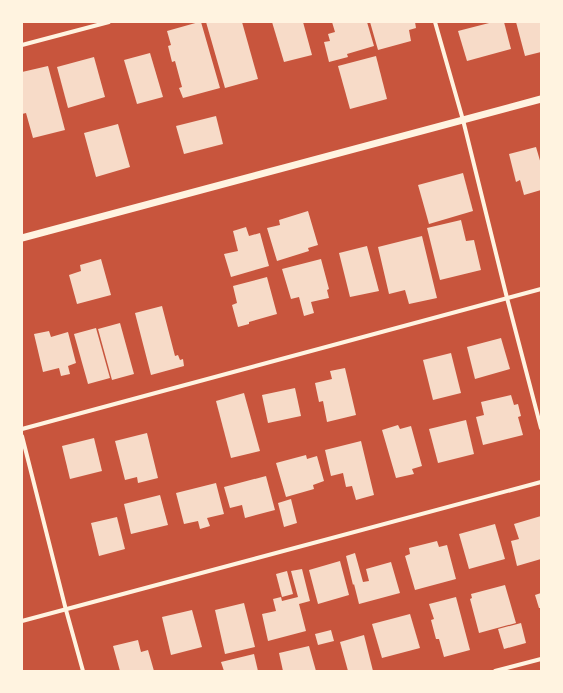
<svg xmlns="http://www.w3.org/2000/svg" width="563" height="693" font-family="'DM Sans',sans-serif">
<rect width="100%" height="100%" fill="#c8553d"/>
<g fill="#f7dbc8">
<polygon points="199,22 201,22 220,88 183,98 179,88 182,87 175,61 172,62 168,46 171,45 167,31"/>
<polygon points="206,22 242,22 258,79 225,88"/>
<polygon points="272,22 303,22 312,55 284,62"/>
<polygon points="332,22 367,22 374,46 347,54 348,57 329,62 324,42 330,41 328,34 335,32"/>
<polygon points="370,22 415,22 416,28 409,30 411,41 378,50"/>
<polygon points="493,22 504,22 511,49 467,61 458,31"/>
<polygon points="516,22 541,22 541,52 525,56"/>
<polygon points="150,53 163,97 137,104 124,60"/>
<polygon points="376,56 387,99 350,109 338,66"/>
<polygon points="94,57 105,97 68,108 57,67"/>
<polygon points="48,66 65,130 33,138 26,113 22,114 22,72"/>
<polygon points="216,116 223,144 184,154 176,126"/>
<polygon points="118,124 130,167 96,177 84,133"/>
<polygon points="536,147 541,164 541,190 524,195 520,180 516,182 509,154"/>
<polygon points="463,173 473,211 429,224 418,185"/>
<polygon points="308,211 318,245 308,248 309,251 277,261 267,228 280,225 279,220"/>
<polygon points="461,220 466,241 474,240 481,270 440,280 427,228"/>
<polygon points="246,227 249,236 260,233 269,266 231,277 224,254 238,251 233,231"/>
<polygon points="422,236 437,298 409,304 405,290 389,294 378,247"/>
<polygon points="367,246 379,291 350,297 339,253"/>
<polygon points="101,259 111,295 77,304 69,275 81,271 80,265"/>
<polygon points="321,259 329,289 327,290 329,298 311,302 314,313 304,316 299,297 291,299 282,269"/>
<polygon points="267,277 277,314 249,322 249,324 238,327 232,305 237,303 233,286"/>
<polygon points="162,306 175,356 178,355 180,360 183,359 184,366 151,375 135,313"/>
<polygon points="120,323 134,374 112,380 98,329"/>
<polygon points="96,328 110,378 88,384 74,334"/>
<polygon points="49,331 51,337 68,332 76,363 68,366 70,374 61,376 59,368 43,372 34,334"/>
<polygon points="501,338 510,369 475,379 467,347"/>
<polygon points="451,353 461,393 433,400 423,360"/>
<polygon points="345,368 356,415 327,422 323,401 319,402 315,383 332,379 330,371"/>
<polygon points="295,388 301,416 268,423 262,395"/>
<polygon points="244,393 260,451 231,458 216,401"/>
<polygon points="511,395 514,405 518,404 521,416 518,417 523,435 483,445 476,417 484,415 481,402"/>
<polygon points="466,420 474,454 438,463 429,429"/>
<polygon points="398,425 400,429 411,426 422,466 412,469 414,474 396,478 382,430"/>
<polygon points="147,433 158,478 138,483 137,477 125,480 115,441"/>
<polygon points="94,438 102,471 70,479 62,446"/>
<polygon points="361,441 374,495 356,500 352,486 346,487 343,473 331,476 325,450"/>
<polygon points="306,455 307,459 317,456 324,481 313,485 314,489 286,497 276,463"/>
<polygon points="266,476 275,510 245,518 242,505 230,508 224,487"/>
<polygon points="216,483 224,514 207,518 210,526 200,529 198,521 184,524 176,493"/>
<polygon points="160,495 168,525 131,534 124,504"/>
<polygon points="291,499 297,523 284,527 278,503"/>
<polygon points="541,516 541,559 517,566 511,541 519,539 514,524"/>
<polygon points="117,517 125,549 99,556 91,523"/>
<polygon points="495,524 505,559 469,569 459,534"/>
<polygon points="437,541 439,547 447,545 456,579 415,590 405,556 410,554 409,548"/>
<polygon points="355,553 363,582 369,581 366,569 391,562 400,593 359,604 354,584 353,585 346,556"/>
<polygon points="340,561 349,595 318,604 309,570"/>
<polygon points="302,569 310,601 299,604 306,631 268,641 262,614 276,611 273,599 281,597 282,601 298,597 291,571"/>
<polygon points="287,571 293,594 282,597 276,574"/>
<polygon points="505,585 516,623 479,633 470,599 472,598 471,594"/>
<polygon points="541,593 541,608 539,608 535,595"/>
<polygon points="456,597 470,650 444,657 439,639 436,639 431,620 434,619 429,604"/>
<polygon points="244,603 255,647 225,654 215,610"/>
<polygon points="192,610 202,647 171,655 162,617"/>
<polygon points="410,614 420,648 382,658 372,624"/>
<polygon points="521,623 526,643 504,649 498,629"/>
<polygon points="331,630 334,641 318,645 315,634"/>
<polygon points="364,635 373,671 348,671 340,642"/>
<polygon points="138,640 141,652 148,650 154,671 120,671 113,646"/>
<polygon points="309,646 316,671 283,671 279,653"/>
<polygon points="254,654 258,671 224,671 221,662"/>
</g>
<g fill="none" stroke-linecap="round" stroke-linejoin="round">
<g stroke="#fff3e0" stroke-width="4">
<polyline points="435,22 463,120 507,298 541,428"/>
<polyline points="22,45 109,22"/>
<polyline points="22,429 541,289"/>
<polyline points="22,436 66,610 83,671"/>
<polyline points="22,621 541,482"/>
<polyline points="495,671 541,659"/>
</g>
<polyline stroke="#fff3e0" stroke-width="7" points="22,238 541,99"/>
</g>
<rect width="563" height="693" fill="none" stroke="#fff3e0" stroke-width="46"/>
</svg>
